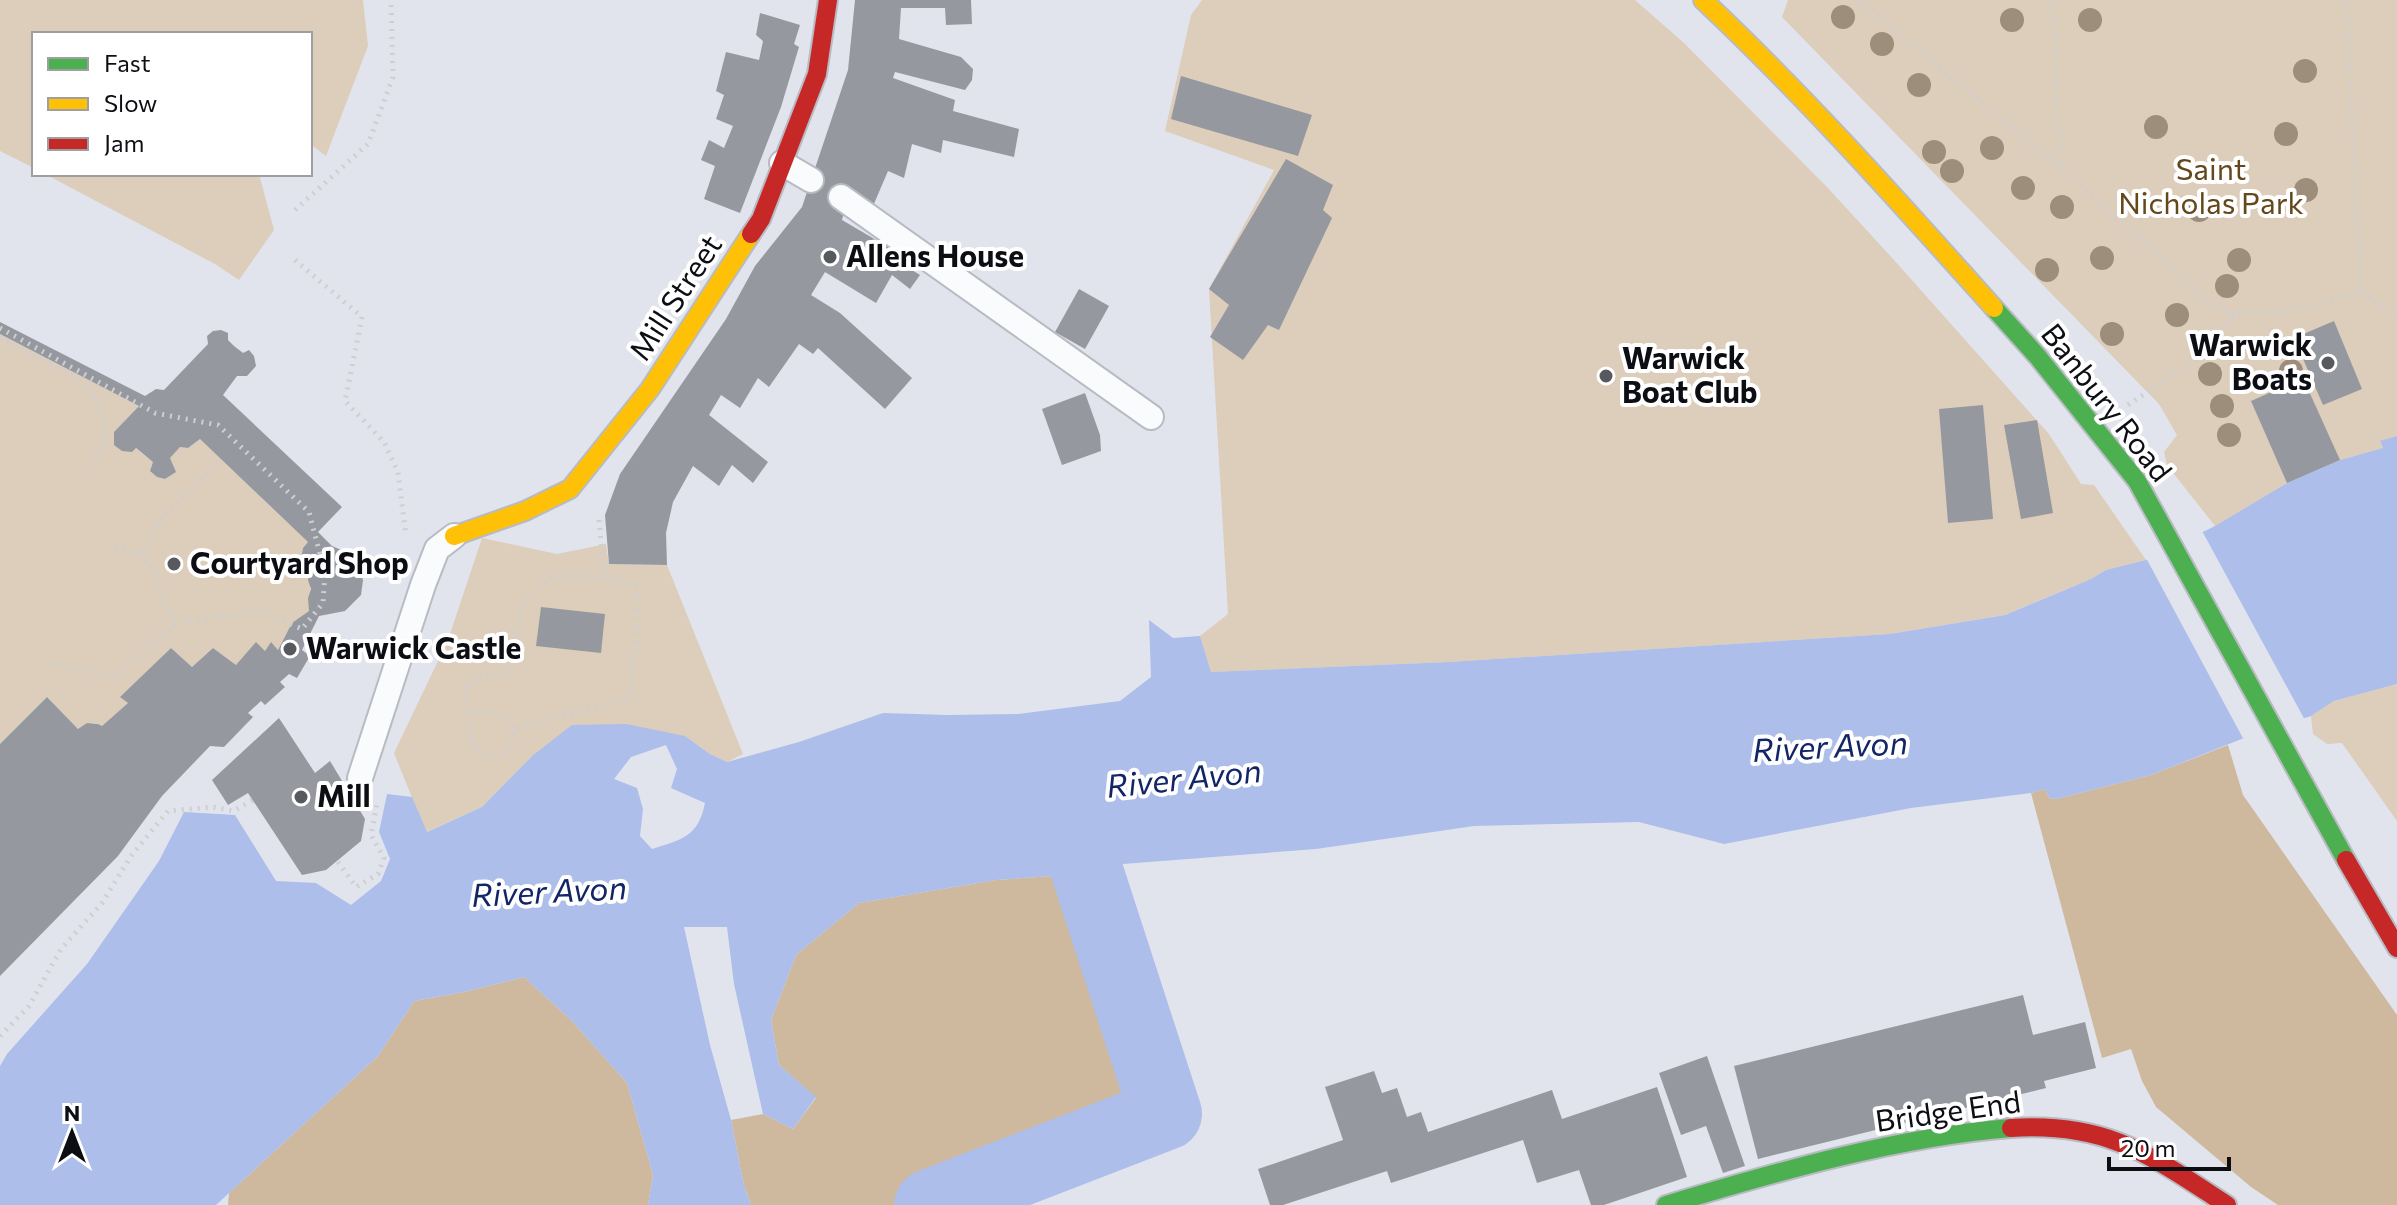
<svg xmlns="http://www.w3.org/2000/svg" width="2397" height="1205" font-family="Commissioner,sans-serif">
<rect width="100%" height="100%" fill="#e1e4ed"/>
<g fill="#ddcdbb">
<polygon points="0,0 363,0 368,46 326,156 310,144 310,34 34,34 34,168 0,151"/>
<polygon points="1202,0 1635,0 1684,43 1827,187 1894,260 2049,434 2081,484 2094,485 2146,560 2106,570 2091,579 2004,615 1890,634 1449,662 1211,672 1200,636 1228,614 1209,289 1274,170 1165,131 1191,15"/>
<polygon points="1788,0 2397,0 2397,436 2380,442 2383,448 2340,460 2287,483 2215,526 2167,465 2164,452 2177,435 2159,404 1782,17"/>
<polygon points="45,174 259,174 274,230 239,280 215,264"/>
<path d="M0,334L139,406L114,432L153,462L150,471L157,477L165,479L175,472L170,458L180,447L188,448L200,439L308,542L303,548L301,558L311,568L309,611L292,624L278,650L271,643L265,651L236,665L213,648L192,667L171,648L121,697L128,703L102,726C93,720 86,724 78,729L47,697L0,744Z"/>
<polygon points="482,538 557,554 606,544 609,564 667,565 743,754 727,762 710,754 685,736 532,756 482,807 426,832 394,753 448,640"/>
<polygon points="2397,684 2397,821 2342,743 2327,744 2313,734 2311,716 2334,701"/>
</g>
<g fill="#ceb99e">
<polygon points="2228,745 2243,795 2397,1015 2397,1205 2278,1205 2251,1187 2156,1107 2142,1081 2131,1049 2102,1058 2031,793 2045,789 2049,798 2056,799 2151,775"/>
<polygon points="1110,872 1106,888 1162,997 1201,1118 976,1205 751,1205 744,1186 731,1120 763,1114 793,1129 816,1098 779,1065 771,1020 796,955 859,903 996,880"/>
<polygon points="524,977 572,1021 627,1083 653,1175 648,1205 228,1205 229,1193 378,1056 414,1001 464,992"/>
</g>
<path fill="#acbee9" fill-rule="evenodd" d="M2397,436V684L2334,701L2311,716L2249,736L2151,775L2056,799L2049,798L2045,789L2031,793L1911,808L1724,844L1639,822L1474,826L1316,849L1123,864L1110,872L996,880L859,903L796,955L771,1020L779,1065L816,1097L793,1129L763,1114L734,984L727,927H684L710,1045L731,1120L744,1186L751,1205H648L653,1175L627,1083L572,1021L524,977L464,992L414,1001L378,1056L216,1205H0V1066L7,1054L87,964L159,861L184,812L235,815L276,881L316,883L351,905L381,881L390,859L379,832L387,794L412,797L427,832L482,807L532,756L572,725L626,724L685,736L710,754L727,762L799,742L883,713L948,715L1018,714L1120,701L1151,677L1149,620L1173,638L1200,636L1211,672L1449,662L1890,634L2005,615L2091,579L2106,570L2146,560L2215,526L2287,483L2340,460L2383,448L2380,441ZM666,745L677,769L671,788L705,803C698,837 683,839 652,849L640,836L643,809L637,788L614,779L631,757Z"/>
<polygon fill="#e1e4ed" points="2201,529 2306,722 2245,742 2145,556"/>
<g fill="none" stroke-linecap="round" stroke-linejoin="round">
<polyline stroke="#acbee9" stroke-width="72" points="930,1205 1166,1114 1061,791"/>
</g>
<g fill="#96989f">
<polygon points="855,0 971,0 972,24 946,25 945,8 901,8 899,39 961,57 973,69 972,80 965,90 895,72 893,78 955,100 953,111 1019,129 1014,157 943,140 941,153 912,144 904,178 888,171 873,206 848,196 842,220 900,254 896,260 920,275 910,289 892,275 876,303 825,272 811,295 840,313 912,378 885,409 818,348 813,354 799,344 769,387 758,378 740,408 721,395 709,415 768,462 753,483 732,465 719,486 693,466 673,502 666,533 667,565 609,564 605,515 620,474 726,319 755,266 802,207 848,70"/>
<polygon points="760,13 800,25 794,44 799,47 781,107 740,213 704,199 715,166 701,160 709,140 724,148 733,126 716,119 724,95 716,91 726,52 759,60 763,41 756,35"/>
<polygon points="1181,76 1312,115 1298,156 1171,119"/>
<polygon points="1286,159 1333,185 1323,210 1332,218 1279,330 1268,325 1243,360 1210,337 1229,305 1209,289"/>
<polygon points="1079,289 1109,306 1085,349 1055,332"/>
<polygon points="2334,321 2362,389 2323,405 2294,338"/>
<polygon points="0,322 145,396 156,389 164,390 208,344 207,336 213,331 221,330 228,333 228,340 234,346 243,353 249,350 254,356 256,366 247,376 237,376 223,395 342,507 318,532 332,546 346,552 357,563 363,580 361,595 345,611 319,616 302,650 310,656 297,678 289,674 280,682 285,687 265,705 261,701 248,713 253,717 224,747 210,746 162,796 118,856 0,976 0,744 47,697 78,729 87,723 98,724 102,726 128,703 120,697 171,648 192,667 213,648 236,665 256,642 265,651 271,642 278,650 292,623 309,611 308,598 311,589 308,580 311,568 301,558 303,548 308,542 200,439 188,448 180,447 170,458 176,472 165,479 157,477 150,471 153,462 136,448 132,452 122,451 114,445 114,432 139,406 0,334"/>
<polygon points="2303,378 2340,460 2287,483 2251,401"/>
<polygon points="1085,393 1100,435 1101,451 1062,465 1042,409"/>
<polygon points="1983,405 1993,519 1948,523 1939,409"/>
<polygon points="2037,420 2053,513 2021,519 2004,425"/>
<polygon points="541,607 605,614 601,653 536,646"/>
<polygon points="279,718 315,773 330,761 365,819 361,841 326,870 302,875 248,793 228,805 212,780"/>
<polygon points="2023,995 2033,1035 2085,1022 2096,1068 2044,1081 2046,1088 1758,1159 1734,1066"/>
<polygon points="1707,1056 1745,1166 1723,1173 1706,1126 1681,1135 1659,1073"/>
<polygon points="1374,1071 1382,1093 1397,1088 1407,1117 1421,1112 1428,1132 1552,1090 1562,1119 1657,1087 1687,1177 1604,1205 1591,1205 1579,1170 1537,1183 1523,1140 1391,1183 1387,1171 1283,1205 1270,1205 1258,1169 1343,1140 1325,1087"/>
</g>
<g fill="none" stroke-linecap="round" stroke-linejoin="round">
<g stroke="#b8bbc2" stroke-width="28">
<g id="lane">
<polyline points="782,163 811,180"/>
<polyline points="841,197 1151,417"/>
<polyline points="360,778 423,585 437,549 454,536"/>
</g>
</g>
<g stroke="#b8bbc2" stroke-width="22">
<g id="fast">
<polyline points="1994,308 2038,357 2137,481 2346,860"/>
<path d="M1666,1205C1776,1172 1897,1137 2011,1128"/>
</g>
</g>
<g stroke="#b8bbc2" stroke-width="22">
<g id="slow">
<path d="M1703,0C1806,97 1900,203 1994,308"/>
<polyline points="454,536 525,511 570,489 650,389 751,234"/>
</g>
</g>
<g stroke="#b8bbc2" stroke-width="22">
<g id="jam">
<polyline points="751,234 761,219 817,74 828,0"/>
<polyline points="2346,860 2397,948"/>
<path d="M2011,1128C2108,1122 2150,1155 2227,1205"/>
</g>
</g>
<g stroke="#cdcfd1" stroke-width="5" stroke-dasharray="2 6" stroke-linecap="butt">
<polyline points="1859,0 2060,168 2204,297 2217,307 2235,314"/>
<polyline points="2053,0 2060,167"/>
<polyline points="2346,0 2361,291"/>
<polyline points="295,210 368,144 393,77 391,0"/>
<polyline points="295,260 362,317 345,401 384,442 398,472 406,536"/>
<polyline points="0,328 155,413 218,425 309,512 325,574 323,603 302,629 261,611 175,623"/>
<polyline points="0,338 83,382 102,407 106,437 91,470"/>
<path d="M2128,405L2201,356L2235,314C2282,313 2318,308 2361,291L2397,315"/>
<polyline points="599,520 604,576"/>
<polyline points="141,555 166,512 221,459"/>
<polyline points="50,663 115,677 175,623 155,574 141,555 110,546"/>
<path d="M468,714L474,749L486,754H502L513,744C513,738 515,730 512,724C504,710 481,712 468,714L465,689L477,677L507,673L515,650L519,617L527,600L551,576H604L638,587L636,642L629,668L633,697L513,729"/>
<polyline points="338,862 356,887 378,874 384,858 371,835 377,804"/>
<polyline points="0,1036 29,1006 61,949 102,903 131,856 168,811 213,807 233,811 253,800"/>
</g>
<use href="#lane" stroke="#fafbfc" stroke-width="24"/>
<use href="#fast" stroke="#4caf50" stroke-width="18"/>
<use href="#slow" stroke="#ffc107" stroke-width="18"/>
<use href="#jam" stroke="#c62828" stroke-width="18"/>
</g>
<g fill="#9c8e7a">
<circle cx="1843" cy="17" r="12"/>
<circle cx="2012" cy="20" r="12"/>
<circle cx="2090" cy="20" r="12"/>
<circle cx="1882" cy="44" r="12"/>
<circle cx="2305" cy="71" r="12"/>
<circle cx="1919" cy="85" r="12"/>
<circle cx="2156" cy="127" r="12"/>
<circle cx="2286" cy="134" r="12"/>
<circle cx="1992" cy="148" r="12"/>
<circle cx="1934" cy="152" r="12"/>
<circle cx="1952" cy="171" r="12"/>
<circle cx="2023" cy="188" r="12"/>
<circle cx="2306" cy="190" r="12"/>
<circle cx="2062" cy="207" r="12"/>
<circle cx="2199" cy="210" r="12"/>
<circle cx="2102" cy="258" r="12"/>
<circle cx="2239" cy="260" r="12"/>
<circle cx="2047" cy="270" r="12"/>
<circle cx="2227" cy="286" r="12"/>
<circle cx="2177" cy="315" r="12"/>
<circle cx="2112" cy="334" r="12"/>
<circle cx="2291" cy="371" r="12"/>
<circle cx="2210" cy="374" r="12"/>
<circle cx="2222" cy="406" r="12"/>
<circle cx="2229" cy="435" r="12"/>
</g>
<g fill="#57595f" stroke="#fff" stroke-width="3">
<circle cx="830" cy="257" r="8"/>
<circle cx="2328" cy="363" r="8"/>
<circle cx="1606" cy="376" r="8"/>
<circle cx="174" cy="564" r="8"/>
<circle cx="290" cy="649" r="8"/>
<circle cx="301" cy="797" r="8"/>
</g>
<g text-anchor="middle" stroke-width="8" stroke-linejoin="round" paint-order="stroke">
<g font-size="30" fill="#64481c" stroke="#fff">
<text x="2211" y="180">Saint<tspan x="2211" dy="34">Nicholas Park</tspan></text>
</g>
<g font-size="30" font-weight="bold" fill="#0c0e13" stroke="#fff" text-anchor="start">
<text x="846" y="267">Allens House</text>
<text x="2312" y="356" text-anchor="end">Warwick<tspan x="2312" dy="34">Boats</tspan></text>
<text x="1622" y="369">Warwick<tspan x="1622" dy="34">Boat Club</tspan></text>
<text x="190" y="574">Courtyard Shop</text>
<text x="306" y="659">Warwick Castle</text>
<text x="317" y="807">Mill</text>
</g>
<g font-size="30" fill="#0c0e13" stroke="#fff">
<text transform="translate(676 298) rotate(-57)" y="10">Mill Street</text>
<text transform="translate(2106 403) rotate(52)" y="10">Banbury Road</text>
<text transform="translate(1948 1112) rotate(-8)" y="10">Bridge End</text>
</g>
<g font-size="32" font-style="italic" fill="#122567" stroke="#fff">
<text transform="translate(1830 747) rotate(-3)" y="11">River Avon</text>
<text transform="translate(1184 779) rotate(-6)" y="11">River Avon</text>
<text transform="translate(549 892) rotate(-3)" y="11">River Avon</text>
</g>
</g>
<rect x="32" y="32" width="280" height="144" fill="#ffffff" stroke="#9e9fa1" stroke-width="2"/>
<rect x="48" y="58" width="40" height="12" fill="#4caf50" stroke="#9e9fa1" stroke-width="2"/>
<text x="104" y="72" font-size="24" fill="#0c0e13">Fast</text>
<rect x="48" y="98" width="40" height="12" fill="#ffc107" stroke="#9e9fa1" stroke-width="2"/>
<text x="104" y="112" font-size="24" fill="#0c0e13">Slow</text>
<rect x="48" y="138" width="40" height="12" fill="#c62828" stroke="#9e9fa1" stroke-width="2"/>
<text x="104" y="152" font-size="24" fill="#0c0e13">Jam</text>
<g transform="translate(72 1133)" stroke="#ffffff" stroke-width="6" paint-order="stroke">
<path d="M0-6L14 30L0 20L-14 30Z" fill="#0c0e13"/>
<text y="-12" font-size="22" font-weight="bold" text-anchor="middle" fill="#0c0e13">N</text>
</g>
<path d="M2109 1157v12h120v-12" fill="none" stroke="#0c0e13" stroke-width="4"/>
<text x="2121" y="1157" font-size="24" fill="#0c0e13" stroke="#ffffff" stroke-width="6" paint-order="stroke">20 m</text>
</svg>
